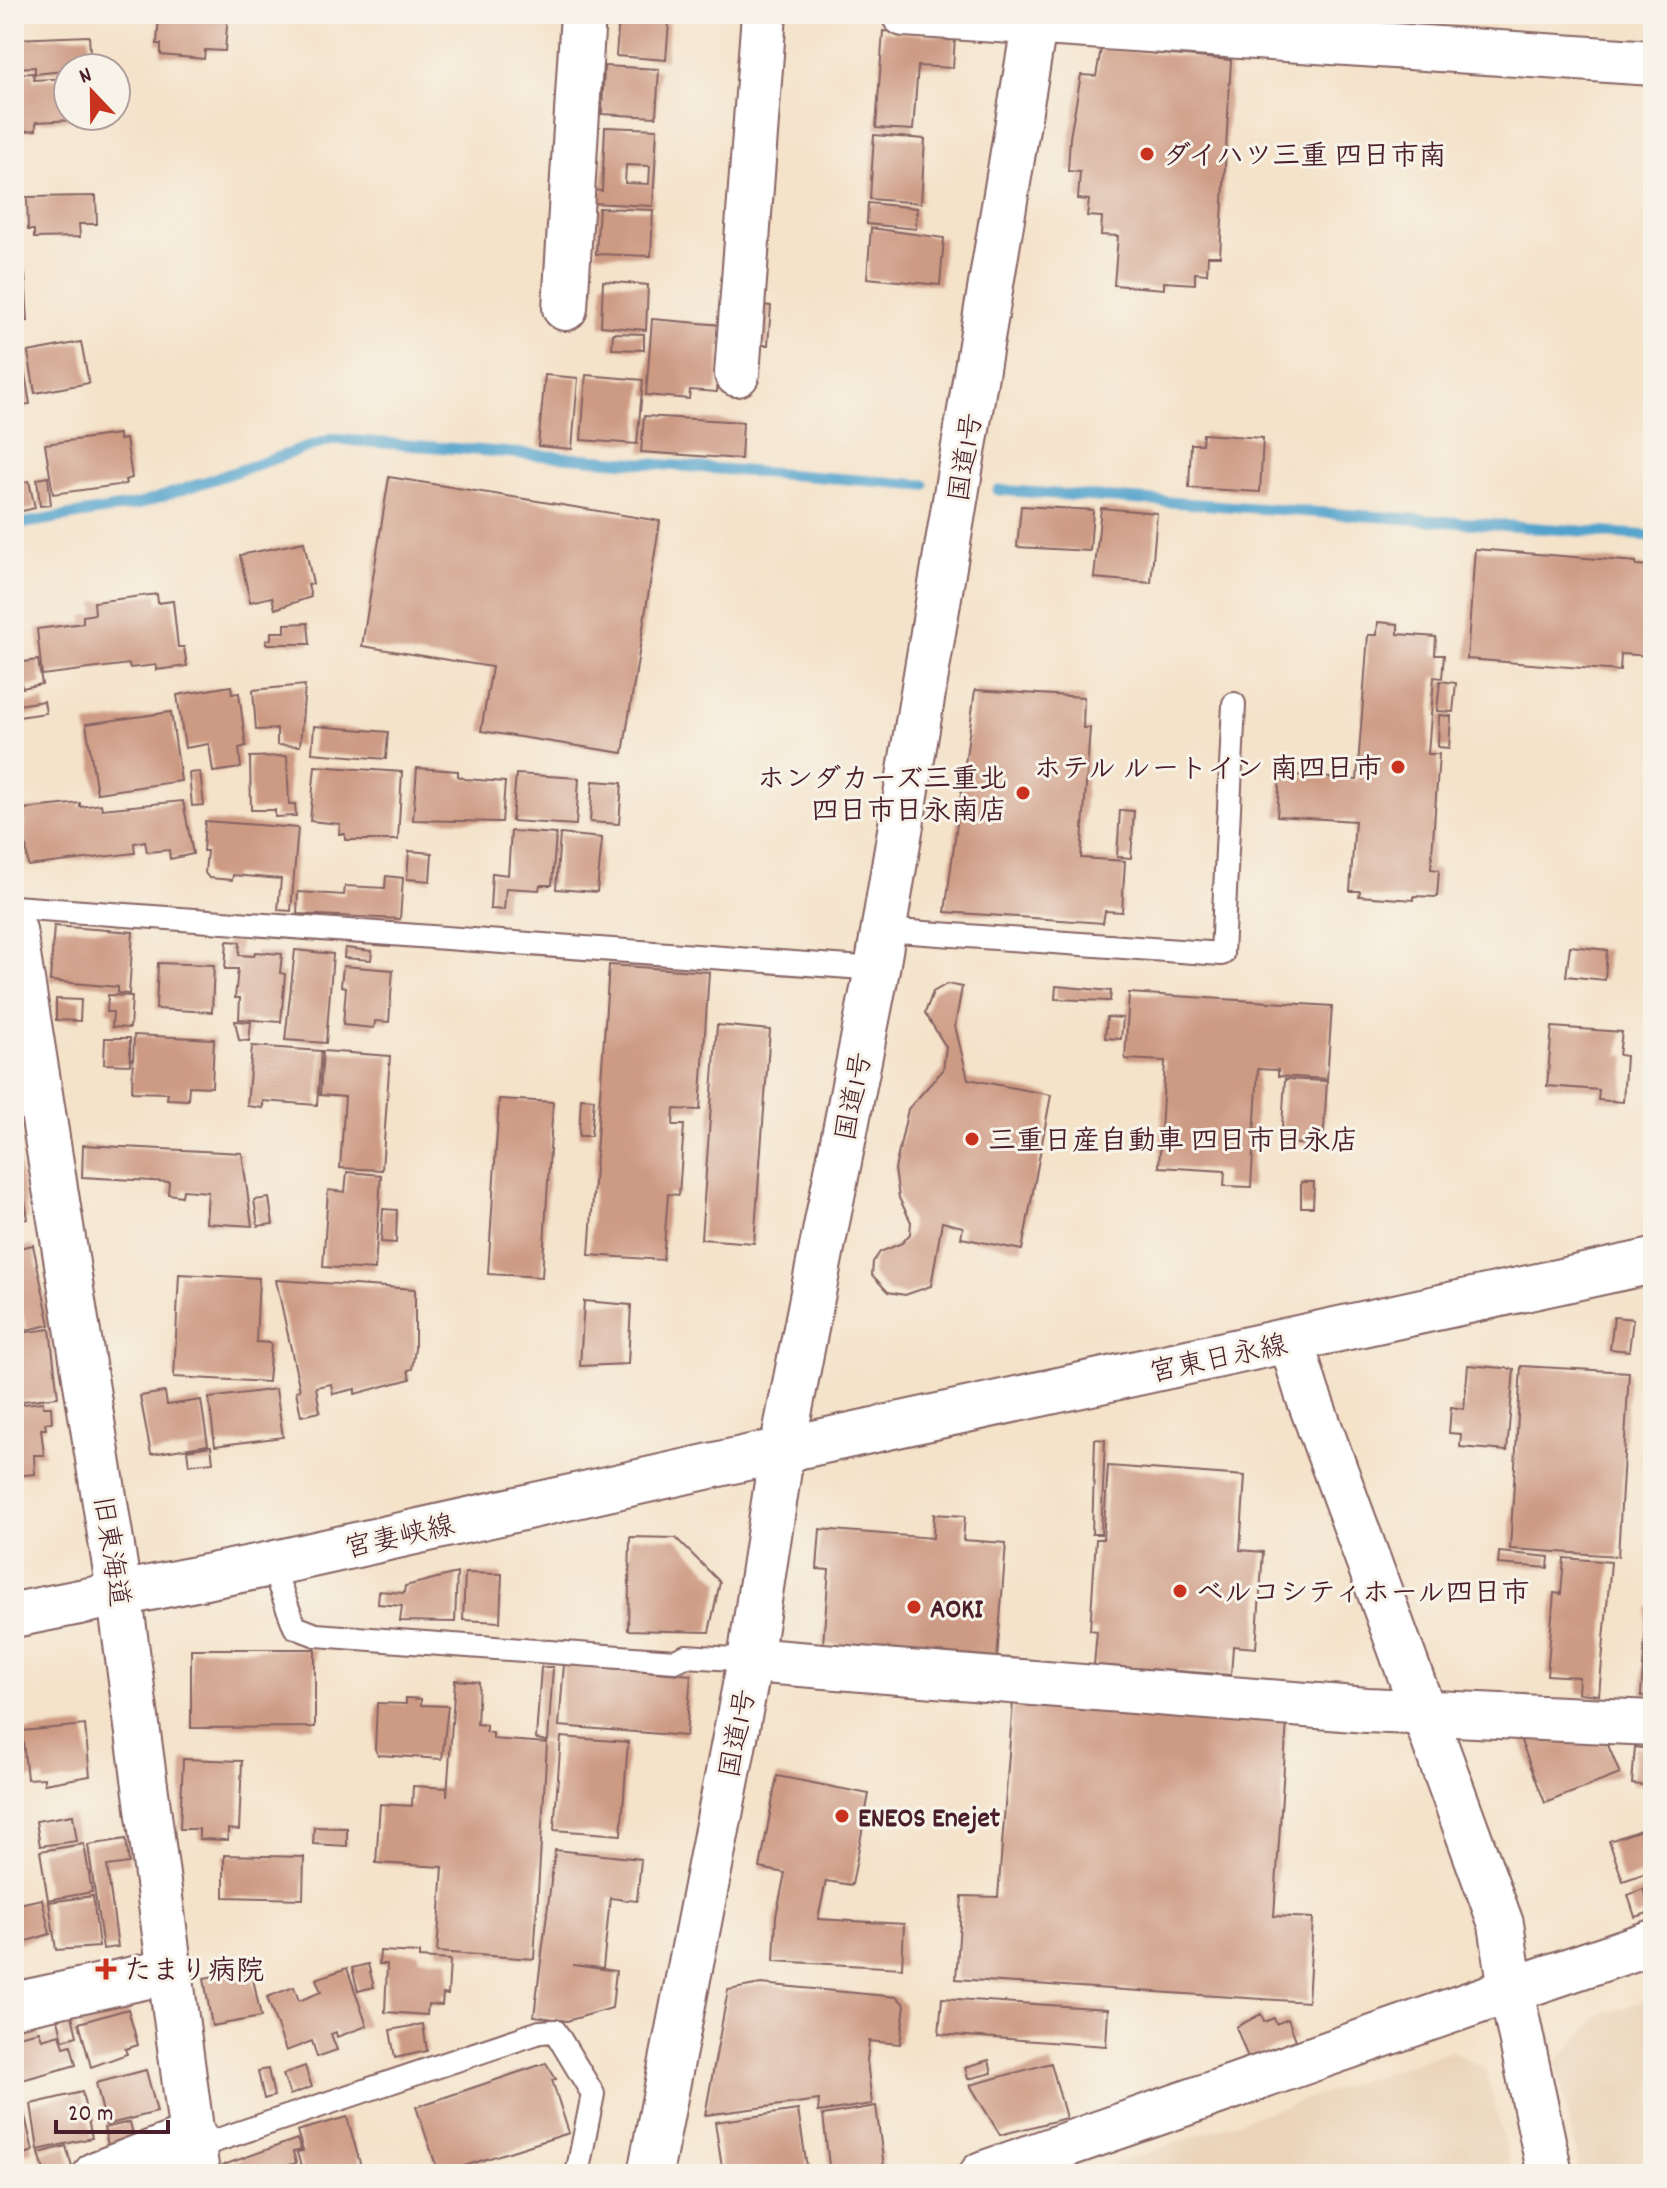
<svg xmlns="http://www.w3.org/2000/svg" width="1667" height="2188" font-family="Dekko,'Klee One',sans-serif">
<rect width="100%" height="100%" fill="#f7f3e8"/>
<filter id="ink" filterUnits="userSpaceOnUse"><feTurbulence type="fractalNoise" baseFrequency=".0125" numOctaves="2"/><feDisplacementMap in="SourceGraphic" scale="16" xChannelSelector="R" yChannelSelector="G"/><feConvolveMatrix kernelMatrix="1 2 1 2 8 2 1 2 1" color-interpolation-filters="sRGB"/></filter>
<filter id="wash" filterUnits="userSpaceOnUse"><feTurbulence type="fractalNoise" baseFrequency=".006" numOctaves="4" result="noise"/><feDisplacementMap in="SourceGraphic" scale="32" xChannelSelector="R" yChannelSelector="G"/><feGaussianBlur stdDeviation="1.8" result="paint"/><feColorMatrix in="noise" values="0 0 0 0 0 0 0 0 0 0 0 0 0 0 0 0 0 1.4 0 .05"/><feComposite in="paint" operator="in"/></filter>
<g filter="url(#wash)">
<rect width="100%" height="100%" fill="#f4e2c9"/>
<g fill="#ead3b8">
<polygon points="1653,1997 1653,2174 1580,2174 1556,2062 1601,2015"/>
<polygon points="1450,2051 1485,2069 1512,2174 1083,2174"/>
</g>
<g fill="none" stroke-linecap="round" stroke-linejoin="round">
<g stroke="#52a3cc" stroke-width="11">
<polyline points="998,490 1653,536"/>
<polyline points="14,525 140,504 332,439 924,485"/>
</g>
</g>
<g id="blocks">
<g fill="#cd9a83" fill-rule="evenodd">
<polygon points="159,14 228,14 225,51 205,50 204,59 161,55 161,44 157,44"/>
<polygon points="619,17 669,22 666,60 616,56"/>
<polygon points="883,31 955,37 953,68 918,66 913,130 876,128"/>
<polygon points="89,36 91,68 35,74 35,67 14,68 14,39"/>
<polygon points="1101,49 1231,60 1220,256 1208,256 1207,274 1195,273 1195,284 1164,282 1164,289 1114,285 1118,236 1101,235 1102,217 1087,216 1089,200 1078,199 1080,172 1068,171 1070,137 1081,75 1096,76"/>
<polygon points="604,66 659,69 656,117 602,114"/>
<polygon points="33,73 34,80 68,78 68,116 95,116 95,119 36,122 36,130 14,132 14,74"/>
<path d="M605,127L657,129L653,206L591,203V190L602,191ZM626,165L650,166L649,184L625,183Z"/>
<polygon points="874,135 925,139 921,203 870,199"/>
<polygon points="96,196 97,224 79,224 80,237 34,238 34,230 28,230 27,197"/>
<polygon points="868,203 917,208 916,229 867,224"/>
<polygon points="599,208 653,210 651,256 596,254"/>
<polygon points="871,228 944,238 940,285 867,278"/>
<polygon points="25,275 28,321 14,321 14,276"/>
<polygon points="603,281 648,285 646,330 601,326"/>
<polygon points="762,305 771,306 768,345 759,345"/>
<polygon points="652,319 722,325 717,392 690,390 689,399 646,395"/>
<polygon points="613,333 644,334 644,350 612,349"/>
<polygon points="81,342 89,383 35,393 28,352"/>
<polygon points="21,350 30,404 14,406 14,351"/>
<polygon points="545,375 578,378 572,449 538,446"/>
<polygon points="586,375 643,380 637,444 581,440"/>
<polygon points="644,416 743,422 741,459 641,452"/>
<polygon points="119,434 119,440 126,439 132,478 125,480 126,484 53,494 45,444"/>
<polygon points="1203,434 1263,438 1260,492 1189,488 1191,444 1202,444"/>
<polygon points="48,477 51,505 40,506 37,479"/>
<polygon points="389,477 660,521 623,753 481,731 492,667 362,646"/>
<polygon points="29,481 35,508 14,513 14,484"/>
<polygon points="1021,506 1093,510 1090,551 1017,547"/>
<polygon points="1101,508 1157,513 1151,583 1094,578"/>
<polygon points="304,542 313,584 308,585 311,597 275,609 272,597 250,602 240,555"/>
<polygon points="1475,549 1636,562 1636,565 1653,566 1653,656 1621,654 1620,671 1467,659"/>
<polygon points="157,594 158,603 173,601 178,647 184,647 187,666 156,670 156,665 130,668 129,664 42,675 37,629 83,623 83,616 95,614 94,602"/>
<polygon points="1378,622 1398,624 1398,634 1436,637 1435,655 1444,655 1442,678 1434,677 1428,754 1439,754 1431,869 1439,870 1437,897 1414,896 1414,900 1359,896 1360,891 1350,891 1355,821 1277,816 1280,774 1357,780 1368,635 1377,635"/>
<polygon points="308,623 310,644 266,644 266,640 271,639 271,632 285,632 285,624"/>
<polygon points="38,660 42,684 22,688 17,663"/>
<polygon points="1440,681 1456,683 1453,712 1437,711"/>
<polygon points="305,685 300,746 277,745 277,729 256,730 253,690"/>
<polygon points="231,686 232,694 239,693 246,746 239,748 241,768 213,772 209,744 185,748 177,695"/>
<polygon points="975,690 1084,697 1083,728 1090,728 1081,858 1125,861 1122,912 1105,911 1103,923 945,912"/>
<polygon points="44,701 46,713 18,717 17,705"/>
<polygon points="171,712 181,781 97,793 86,724"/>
<polygon points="1439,715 1451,716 1449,748 1438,747"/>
<polygon points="314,726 388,732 386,759 312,753"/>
<polygon points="287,756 289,804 295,804 296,816 275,817 275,810 251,810 250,757"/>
<polygon points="315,766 402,772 398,840 345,840 345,834 339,834 340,824 310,821"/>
<polygon points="417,768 458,771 458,776 465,779 505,782 502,822 413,820"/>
<polygon points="200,772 204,805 192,806 189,773"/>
<polygon points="516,774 579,778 576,825 512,821"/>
<polygon points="593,781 622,783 619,824 590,822"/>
<polygon points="183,801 193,854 170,859 169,850 147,852 145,841 134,843 135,853 28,866 23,809 80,803 80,807 101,804 102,809"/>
<polygon points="1120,810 1134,811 1131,858 1117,857"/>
<polygon points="205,821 298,828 291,911 278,910 281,879 233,875 232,880 209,878 205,873 207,851 203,851"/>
<polygon points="511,831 556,834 552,885 540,885 539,890 506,888 504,910 490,909 492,873 508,875"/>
<polygon points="560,834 602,838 597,892 556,889"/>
<polygon points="409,851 432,853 430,881 407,879"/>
<polygon points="386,876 403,878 400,919 297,914 298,892 344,895 345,886 385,888"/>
<polygon points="54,926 133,932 129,994 118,993 118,987 50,981"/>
<polygon points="227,941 240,942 239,955 254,956 255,952 282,954 280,973 285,974 281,1022 239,1019 240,998 235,998 238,969 225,969"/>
<polygon points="1570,946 1607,950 1605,980 1566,976"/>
<polygon points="345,948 372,951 371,960 344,958"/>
<polygon points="295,950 333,954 326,1043 285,1040"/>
<polygon points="158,963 214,965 212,1012 156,1009"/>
<polygon points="609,965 709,972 700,1110 674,1109 673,1125 684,1125 679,1195 668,1194 663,1260 589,1255"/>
<polygon points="343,966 393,970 389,1022 375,1021 374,1028 343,1025 346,987 341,986"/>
<polygon points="947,984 962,987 955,1026 968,1079 1051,1095 1022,1250 961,1238 963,1227 942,1222 931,1286 905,1295 888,1292 872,1275 873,1262 880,1252 902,1243 910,1234 911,1222 899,1198 895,1169 908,1109 943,1070 946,1047 925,1013 933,992"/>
<polygon points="1056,986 1111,991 1110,1001 1055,999"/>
<polygon points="1129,993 1332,1006 1327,1079 1278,1076 1278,1070 1258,1069 1251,1187 1224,1186 1225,1171 1159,1167 1165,1061 1125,1059"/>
<polygon points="108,995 132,996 130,1028 112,1027 113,1012 107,1012"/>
<polygon points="56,999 81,1000 80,1021 56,1020"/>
<polygon points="1107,1017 1123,1018 1121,1039 1105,1038"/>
<polygon points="235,1021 251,1022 249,1041 239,1040"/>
<polygon points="717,1025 770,1030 754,1243 701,1239"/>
<polygon points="1552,1027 1622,1032 1619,1055 1626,1056 1623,1102 1598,1100 1599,1090 1547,1086"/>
<polygon points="134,1035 214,1039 212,1087 189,1086 188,1100 167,1099 168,1093 132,1092"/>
<polygon points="105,1038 130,1038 130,1065 104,1064"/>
<polygon points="252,1046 321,1051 317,1105 263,1101 263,1108 247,1106"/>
<polygon points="323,1051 390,1056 382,1170 340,1168 345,1097 320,1095"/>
<polygon points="1285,1079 1327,1081 1323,1145 1281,1143"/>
<polygon points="581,1098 594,1099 591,1136 579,1136"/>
<polygon points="499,1099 553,1102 542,1277 488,1274"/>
<polygon points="83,1145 242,1153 252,1226 206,1223 208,1192 183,1190 182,1196 168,1194 169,1182 82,1177"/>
<polygon points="18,1158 28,1219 14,1221 14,1159"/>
<polygon points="347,1172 381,1175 375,1270 323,1267 328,1190 345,1192"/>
<polygon points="1301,1182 1314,1182 1313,1207 1301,1207"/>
<polygon points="269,1198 273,1224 258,1226 254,1200"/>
<polygon points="383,1209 397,1210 396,1243 381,1242"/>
<polygon points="33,1245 50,1325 26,1330 14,1271 14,1249"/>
<polygon points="179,1274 259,1278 256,1342 271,1343 268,1382 174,1377"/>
<polygon points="276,1280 415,1289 415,1349 412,1369 408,1370 410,1379 355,1394 355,1389 333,1394 331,1384 316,1387 320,1412 301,1416 296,1391 300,1390"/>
<polygon points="584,1301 631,1305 628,1364 580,1366"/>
<polygon points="1614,1317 1633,1319 1629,1351 1610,1349"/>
<polygon points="50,1329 58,1397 14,1402 14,1334"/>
<polygon points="1468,1365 1514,1369 1507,1451 1460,1447 1461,1434 1449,1433 1451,1407 1464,1409"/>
<polygon points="1521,1366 1629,1372 1618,1556 1510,1549"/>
<polygon points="276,1389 283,1437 215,1446 209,1398"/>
<polygon points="165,1392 167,1405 201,1400 208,1445 151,1454 140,1396"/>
<polygon points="43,1402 43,1407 51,1407 52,1422 45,1423 46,1429 41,1429 44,1455 34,1455 35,1474 14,1476 14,1405"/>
<polygon points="1095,1439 1105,1440 1101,1534 1092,1534"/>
<polygon points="211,1446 213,1462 189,1465 187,1450"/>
<polygon points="1108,1466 1245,1476 1240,1550 1263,1552 1256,1648 1233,1646 1231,1675 1094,1665 1097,1631 1090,1630 1096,1539 1103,1539"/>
<polygon points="934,1514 965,1516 963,1540 1006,1543 997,1659 823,1644 829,1570 817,1569 820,1529 933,1538"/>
<polygon points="630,1537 676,1538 720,1582 709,1632 628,1630"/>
<polygon points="1499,1552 1549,1557 1548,1568 1498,1564"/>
<polygon points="1564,1558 1611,1562 1599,1695 1578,1693 1579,1677 1547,1675 1554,1593 1561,1594"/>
<polygon points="457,1573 455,1622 400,1621 402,1606 378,1604 379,1591 404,1593 405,1586"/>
<polygon points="465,1573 502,1574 500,1622 463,1620"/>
<polygon points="1647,1607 1653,1607 1653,1697 1641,1696"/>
<polygon points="191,1649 315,1649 315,1727 191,1728"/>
<polygon points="564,1664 691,1675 686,1736 559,1726"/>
<polygon points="541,1667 553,1667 548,1741 536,1739"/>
<polygon points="455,1680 479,1682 477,1724 486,1725 486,1732 493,1733 493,1739 547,1743 534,1959 437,1952 443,1867 376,1863 380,1804 412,1806 413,1786 447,1788 447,1796"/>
<polygon points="406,1698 421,1699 421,1705 448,1706 442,1759 378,1755 375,1749 377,1703 406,1704"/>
<polygon points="1013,1701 1287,1721 1274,1916 1313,1918 1308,2002 956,1979 962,1896 998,1897"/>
<polygon points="85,1725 90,1776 44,1784 44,1778 27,1779 22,1731"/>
<polygon points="1539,1734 1606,1740 1620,1774 1545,1803 1521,1741"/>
<polygon points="561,1737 628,1742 621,1835 554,1830"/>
<polygon points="1649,1740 1653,1741 1653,1786 1632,1784 1635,1747 1648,1749"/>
<polygon points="183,1759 242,1761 239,1830 228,1829 228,1840 199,1839 199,1829 180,1829"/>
<polygon points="777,1776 869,1794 852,1885 826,1881 818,1919 904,1924 902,1968 774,1961 776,1916 785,1873 760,1868"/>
<polygon points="73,1815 77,1841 40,1846 36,1821"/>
<polygon points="1653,1826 1653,1890 1646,1873 1623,1881 1609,1841"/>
<polygon points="314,1827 347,1828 347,1846 313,1844"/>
<polygon points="126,1839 129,1863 107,1866 118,1947 103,1949 88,1845"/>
<polygon points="84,1844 92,1892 48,1900 40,1851"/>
<polygon points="555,1850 641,1859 637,1901 610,1898 603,1968 573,1965 616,1971 612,2008 567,2021 534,2016"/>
<polygon points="224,1855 304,1857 303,1899 224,1897"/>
<polygon points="1643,1889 1651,1912 1635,1917 1628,1895"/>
<polygon points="93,1896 99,1947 56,1950 49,1902"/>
<polygon points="42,1899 50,1934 14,1945 14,1905"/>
<polygon points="380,1951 419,1953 419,1958 450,1960 448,1995 443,1994 442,2005 428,2004 427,2015 385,2012 387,1964 379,1964"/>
<polygon points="368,1964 374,1987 358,1991 352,1968"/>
<polygon points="347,1968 367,2026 337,2037 336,2032 331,2034 337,2050 317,2057 312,2041 286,2051 267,1997 294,1987 299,2001 321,1992 316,1979"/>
<polygon points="251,1969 261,2017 212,2026 204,1978"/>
<polygon points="761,1984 897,1997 905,2005 900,2044 869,2041 867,2061 872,2104 818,2112 819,2100 705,2115 728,1990"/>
<polygon points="942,1998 1108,2009 1106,2046 939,2034"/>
<polygon points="128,2009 138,2045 125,2049 127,2054 91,2067 79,2023"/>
<polygon points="71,2011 77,2036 63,2040 57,2015"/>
<polygon points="1261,2014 1264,2022 1274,2018 1276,2024 1288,2019 1296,2040 1248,2058 1236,2027"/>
<polygon points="423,2024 427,2051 395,2058 390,2030"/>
<polygon points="39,2031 42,2039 60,2034 64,2047 71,2045 76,2065 22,2080 14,2037"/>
<polygon points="989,2060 992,2073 968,2079 965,2067"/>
<polygon points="546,2063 556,2079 552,2080 569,2133 439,2174 416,2107"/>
<polygon points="1051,2063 1066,2118 1000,2135 970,2085"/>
<polygon points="305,2066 312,2087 290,2095 283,2074"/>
<polygon points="268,2069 274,2096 264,2099 258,2071"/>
<polygon points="146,2070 157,2112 106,2125 96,2083"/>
<polygon points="82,2092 92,2138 38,2150 31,2104"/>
<polygon points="876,2106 885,2174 830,2174 823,2115"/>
<polygon points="798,2110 807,2167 763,2174 723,2174 715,2122"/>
<polygon points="24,2112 33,2151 14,2158 14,2115"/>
<polygon points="347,2117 363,2174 303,2174 297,2152 303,2151 297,2131"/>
<polygon points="130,2122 135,2144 109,2150 104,2128"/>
<polygon points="297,2139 301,2150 293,2152 296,2163 289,2165 292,2174 220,2174 218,2167"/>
<polygon points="66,2146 73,2171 45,2174 39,2153"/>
</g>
</g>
</g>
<g filter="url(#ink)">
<use href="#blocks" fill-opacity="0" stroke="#866362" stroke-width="2"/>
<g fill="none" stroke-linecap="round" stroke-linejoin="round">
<g stroke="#866362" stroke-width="26">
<g id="lane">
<polyline points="14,907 877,969"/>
<polyline points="883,930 1222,954 1234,704"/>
<polyline points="271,1564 295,1627 316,1635 675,1661 686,1656 750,1660"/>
<polyline points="194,2148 540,2032 555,2031 593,2094 577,2174"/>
</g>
</g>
<g stroke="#866362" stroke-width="48">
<g id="street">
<polyline points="904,14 1653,63"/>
<polyline points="565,308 583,14"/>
<polyline points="737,374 764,14"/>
<polyline points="14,930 119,1591 197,2174"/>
<polyline points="750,1660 1367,1710 1653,1723"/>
<polyline points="14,2005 171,1971"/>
<polyline points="96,2174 194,2136"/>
<polyline points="982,2174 1511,1990"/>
</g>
</g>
<g stroke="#866362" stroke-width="48">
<g id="secondary">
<polyline points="1291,1341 1307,1393 1501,1924 1511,1990 1550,2174"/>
<polyline points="782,1450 1653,1261"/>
<polyline points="1511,1990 1653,1942"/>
</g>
</g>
<g stroke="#866362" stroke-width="48">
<polyline id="primary" points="14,1615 271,1564 782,1450"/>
</g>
<g stroke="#866362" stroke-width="48">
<polyline id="highway" points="650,2174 750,1660 782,1450 877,969 1036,14"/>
</g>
<use href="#lane" stroke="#fff" stroke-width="22"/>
<use href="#street" stroke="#fff" stroke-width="44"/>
<use href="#secondary" stroke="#fff" stroke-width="44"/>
<use href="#primary" stroke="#fff" stroke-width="44"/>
<use href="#highway" stroke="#fff" stroke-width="44"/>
</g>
</g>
<g fill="#c8321e" stroke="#f7f3e8" stroke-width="3">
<circle cx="1147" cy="154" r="8"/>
<circle cx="1398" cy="767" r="8"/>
<circle cx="1023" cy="793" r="8"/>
<circle cx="972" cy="1139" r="8"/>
<circle cx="1180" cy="1591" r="8"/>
<circle cx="914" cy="1607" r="8"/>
<circle cx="842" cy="1816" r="8"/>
<path d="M102 1957h8v8h8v8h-8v8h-8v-8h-8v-8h8z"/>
</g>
<g text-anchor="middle" stroke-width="6" stroke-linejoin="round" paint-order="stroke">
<g font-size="28" font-weight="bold" fill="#4a1f2b" stroke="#f7f3e8" text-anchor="start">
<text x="1163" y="164">ダイハツ三重 四日市南</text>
<text x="1382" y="777" text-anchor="end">ホテル ルートイン 南四日市</text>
<text x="1007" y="787" text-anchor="end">ホンダカーズ三重北<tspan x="1007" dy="32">四日市日永南店</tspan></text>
<text x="988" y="1149">三重日産自動車 四日市日永店</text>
<text x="1196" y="1601">ベルコシティホール四日市</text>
<text x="930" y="1617">AOKI</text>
<text x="858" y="1826">ENEOS Enejet</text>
<text x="124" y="1979">たまり病院</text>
</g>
<g font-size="28" fill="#4a1f2b" stroke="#f7f3e8">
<text transform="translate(964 457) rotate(-81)" y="10">国道1号</text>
<text transform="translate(852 1096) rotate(-79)" y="10">国道1号</text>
<text transform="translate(1218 1357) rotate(-12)" y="10">宮東日永線</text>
<text transform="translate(399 1535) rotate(-13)" y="10">宮妻峡線</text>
<text transform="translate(113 1551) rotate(81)" y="10">旧東海道</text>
<text transform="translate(736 1733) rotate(-79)" y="10">国道1号</text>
</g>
</g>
<rect width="1667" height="2188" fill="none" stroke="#f7f3e8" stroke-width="48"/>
<g transform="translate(92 92) rotate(338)"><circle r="38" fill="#f7f3e8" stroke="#b29e9c" stroke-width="2"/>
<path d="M0-6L14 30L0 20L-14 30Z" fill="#c8321e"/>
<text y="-12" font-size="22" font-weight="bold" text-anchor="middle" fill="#4a1f2b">N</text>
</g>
<path d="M56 2120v12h112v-12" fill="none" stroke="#4a1f2b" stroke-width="4"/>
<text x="68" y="2120" font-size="24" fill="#4a1f2b" stroke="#f7f3e8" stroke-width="6" paint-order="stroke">20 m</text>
</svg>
